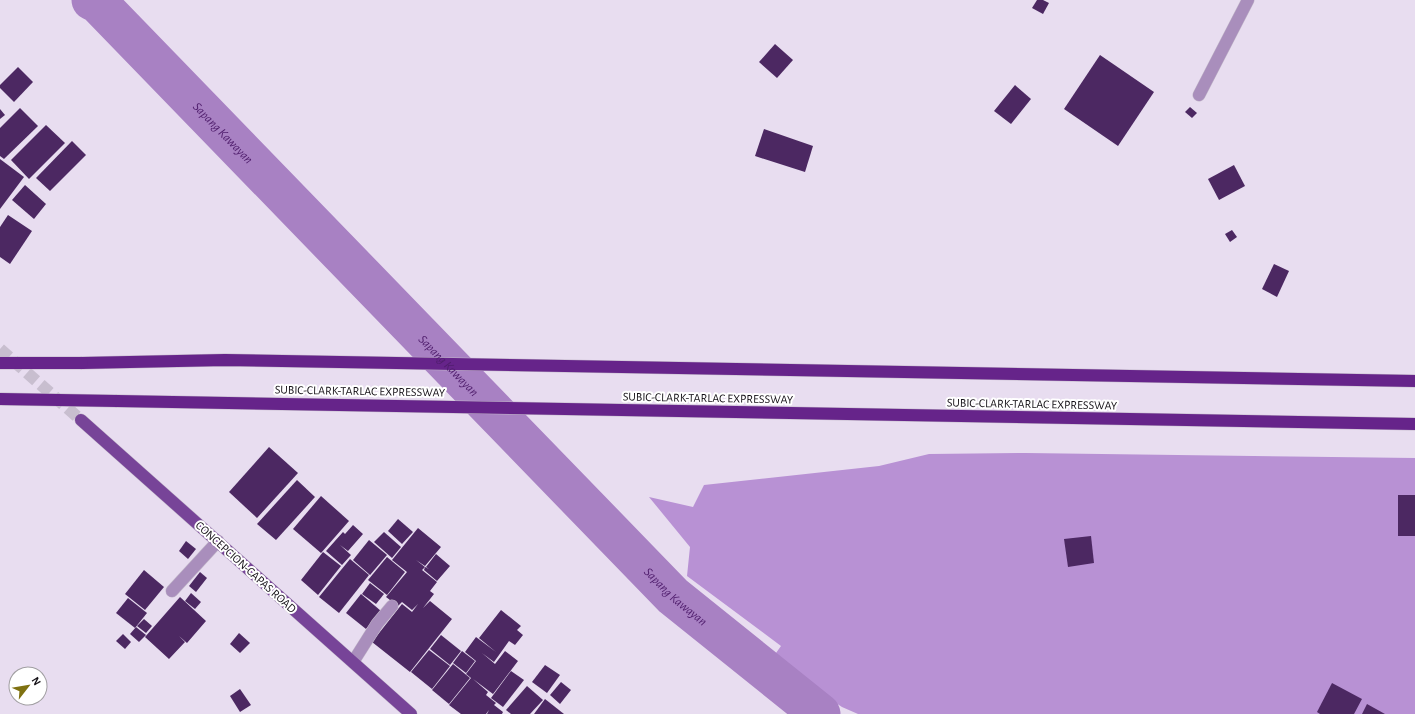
<svg xmlns="http://www.w3.org/2000/svg" width="1415" height="714" font-family="'Alegreya Sans',sans-serif">
<rect width="100%" height="100%" fill="#e8ddf0"/>
<polygon fill="#b891d4" points="1026,453 1415,458 1415,714 858,714 842,707 771,660 781,646 687,576 690,547 649,497 693,507 704,485 879,466 929,454"/>
<g fill="none" stroke-linecap="round" stroke-linejoin="round">
<path stroke="#a881c3" stroke-width="41" id="s1" d="M92,0L98,3L673,596L820,714"/>
</g>
<g fill="#4c2862">
<polygon points="1037,0 1043,0 1049,3 1043,14 1032,8"/>
<polygon points="775,44 793,60 777,78 759,62"/>
<polygon points="1100,55 1154,92 1118,146 1064,109"/>
<polygon points="18,67 33,82 14,102 0,88 0,85"/>
<polygon points="1015,85 1031,99 1011,124 994,111"/>
<polygon points="1190,107 1197,113 1192,118 1185,112"/>
<polygon points="20,108 38,126 4,159 0,156 0,128"/>
<polygon points="0,109 5,115 0,119"/>
<polygon points="46,125 65,143 29,179 11,160"/>
<polygon points="764,129 813,146 805,172 755,156"/>
<polygon points="72,141 86,155 50,191 36,178"/>
<polygon points="0,159 24,177 0,209"/>
<polygon points="1234,165 1245,186 1219,200 1208,179"/>
<polygon points="25,185 46,204 34,219 12,200"/>
<polygon points="8,215 32,231 10,264 0,257 0,227"/>
<polygon points="1232,230 1237,237 1230,242 1225,234"/>
<polygon points="1274,264 1289,271 1277,297 1262,289"/>
<polygon points="269,447 298,473 257,518 229,492"/>
<polygon points="297,480 315,497 276,540 257,524"/>
<rect x="1398" y="495" width="17" height="41"/>
<polygon points="321,496 349,521 321,553 293,529"/>
<polygon points="398,519 413,532 402,544 388,531"/>
<polygon points="353,525 363,534 348,551 340,545 351,555 342,565 326,551 343,532 345,534"/>
<polygon points="418,528 441,547 425,566 416,560 425,567 422,570 437,582 430,591 434,594 423,608 430,601 452,619 410,672 372,642 402,604 412,612 418,604 412,610 402,602 398,606 386,597 407,572 392,560"/>
<polygon points="384,532 401,547 392,558 374,542"/>
<polygon points="1091,536 1094,563 1068,567 1064,539"/>
<polygon points="369,540 387,555 370,575 353,560"/>
<polygon points="186,541 196,549 188,559 179,551"/>
<polygon points="323,552 341,566 318,595 301,580"/>
<polygon points="436,554 450,566 437,581 424,570 425,567 429,569 426,567"/>
<polygon points="387,557 405,572 387,595 368,580"/>
<polygon points="350,559 369,575 339,613 319,597"/>
<polygon points="144,570 164,587 145,610 125,594"/>
<polygon points="200,572 207,578 196,592 189,586"/>
<polygon points="370,583 384,594 376,604 362,594"/>
<polygon points="191,593 201,602 195,609 185,601"/>
<polygon points="361,594 381,611 366,629 346,613"/>
<polygon points="180,597 206,621 187,643 179,636 185,642 169,659 145,637"/>
<polygon points="128,598 147,613 135,628 116,613"/>
<polygon points="501,610 521,626 517,630 523,635 515,645 509,641 494,662 482,653 495,664 505,651 518,661 493,694 473,679 488,692 486,695 496,703 494,705 503,712 502,714 487,714 489,710 486,714 461,714 449,705 471,678 466,674 476,661 465,652 476,637 496,652 479,638"/>
<polygon points="144,619 152,626 146,633 137,626"/>
<polygon points="136,627 146,635 139,642 130,634"/>
<polygon points="239,633 250,643 240,653 230,644"/>
<polygon points="123,634 131,642 125,649 116,641"/>
<polygon points="441,635 461,651 450,665 430,649"/>
<polygon points="429,650 450,666 432,689 411,672"/>
<polygon points="462,651 475,661 466,673 453,663"/>
<polygon points="453,664 470,678 449,704 432,690"/>
<polygon points="545,665 560,675 547,693 532,682"/>
<polygon points="511,671 524,680 503,707 491,698"/>
<polygon points="561,682 571,690 560,704 550,695"/>
<polygon points="1332,683 1362,699 1354,714 1320,714 1317,712"/>
<polygon points="527,686 543,700 530,714 511,714 506,710"/>
<polygon points="240,689 251,705 240,712 230,696"/>
<polygon points="545,699 564,714 534,714"/>
<polygon points="1367,704 1385,714 1362,714"/>
</g>
<g fill="none" stroke-linecap="round" stroke-linejoin="round">
<polyline stroke="#c8becf" stroke-width="12" stroke-dasharray="12 6" stroke-linecap="butt" points="0,349 81,420"/>
<g stroke="#c2b8c9" stroke-width="13">
<g id="minor">
<polyline points="1199,95 1248,0"/>
<polyline points="172,591 218,541"/>
<polyline points="353,662 377,624 392,606"/>
</g>
</g>
<g stroke="#c2b8c9" stroke-width="13">
<polyline id="major" points="81,420 411,714"/>
</g>
<g stroke="#c2b8c9" stroke-width="13">
<g id="highway">
<polyline points="82,363 225,360 1415,381"/>
<polyline points="117,401 1415,424"/>
</g>
</g>
<use href="#minor" stroke="#a98ebc" stroke-width="12"/>
<use href="#major" stroke="#774498" stroke-width="12"/>
<use href="#highway" stroke="#66248a" stroke-width="12"/>
<g stroke="#c2b8c9" stroke-width="13" stroke-linecap="butt">
<g id="highway-bridge">
<polyline points="0,363 82,363"/>
<polyline points="0,399 117,401"/>
</g>
</g>
<use href="#highway-bridge" stroke="#66248a" stroke-width="12"/>
</g>
<g text-anchor="middle" stroke-width="4" stroke-linejoin="round" paint-order="stroke">
<g font-size="12" fill="#141016" stroke="#fff">
<text transform="translate(360 391) rotate(1)" y="4">SUBIC-CLARK-TARLAC EXPRESSWAY</text>
<text transform="translate(708 398) rotate(1)" y="4">SUBIC-CLARK-TARLAC EXPRESSWAY</text>
<text transform="translate(1032 404) rotate(1)" y="4">SUBIC-CLARK-TARLAC EXPRESSWAY</text>
<text transform="translate(246 567) rotate(42)" y="4">CONCEPCION-CAPAS ROAD</text>
</g>
<g font-size="13" font-style="italic" fill="#501e6d" stroke="#fff">
<text dy="5" stroke="none"><textPath href="#s1" startOffset="187">Sapang Kawayan</textPath></text>
<text dy="5" stroke="none"><textPath href="#s1" startOffset="511">Sapang Kawayan</textPath></text>
<text dy="5" stroke="none"><textPath href="#s1" startOffset="835">Sapang Kawayan</textPath></text>
</g>
</g>
<g transform="translate(28 686) rotate(59)"><circle r="19" fill="#ffffff" stroke="#a19fa2"/>
<path d="M0-3L7 15L0 10L-7 15Z" fill="#7f7111"/>
<text y="-6" font-size="11" font-weight="bold" text-anchor="middle" fill="#141016">N</text>
</g>
</svg>
